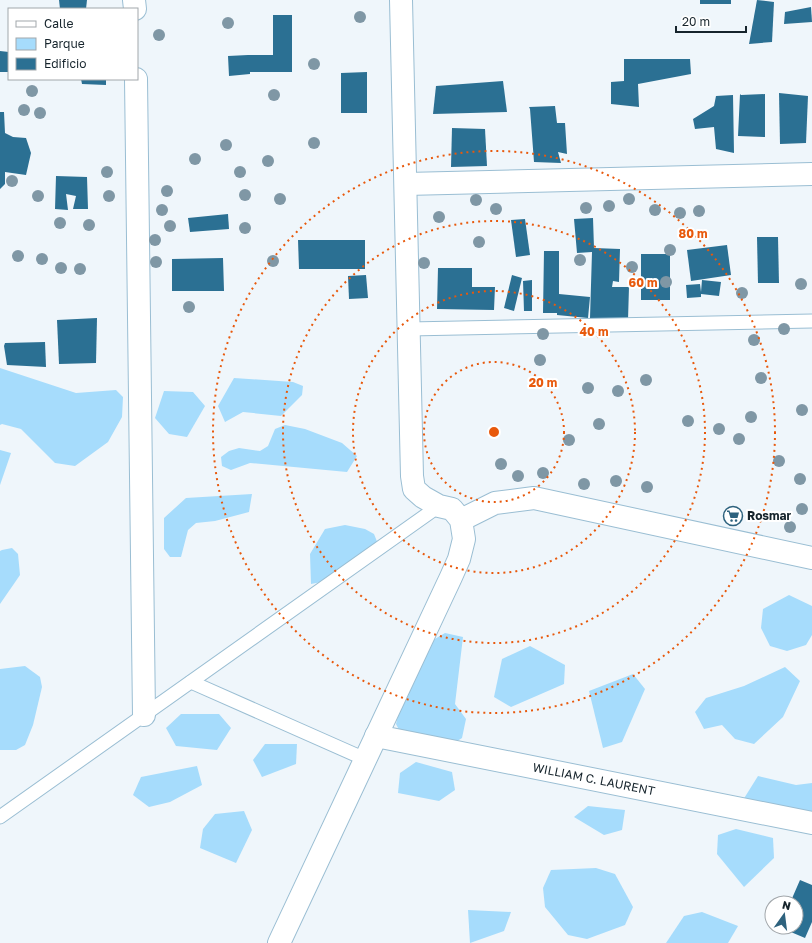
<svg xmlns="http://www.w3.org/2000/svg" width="812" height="943" font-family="'Golos Text',sans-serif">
<rect width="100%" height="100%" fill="#eff6fb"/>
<g fill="#a6dcfc">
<polygon points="0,368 76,393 116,390 123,397 122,417 108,442 75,466 55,463 21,429 2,424 0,425"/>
<polygon points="234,378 293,382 303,386 302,395 281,416 243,412 225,422 218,406"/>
<polygon points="164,391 193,392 205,406 187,437 169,434 155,418"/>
<polygon points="285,425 305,429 342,443 357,456 347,472 250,463 231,470 222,466 221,457 229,451 239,448 260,451 268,446 275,429"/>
<polygon points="0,450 11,453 0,485"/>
<polygon points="252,494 249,512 215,521 196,523 188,530 181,557 170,557 164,549 164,518 186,498"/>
<polygon points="345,525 365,529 374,534 378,544 342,578 311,584 310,554 325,529"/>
<polygon points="12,548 18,554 20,575 0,604 0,551 2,550"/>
<polygon points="789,595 812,606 812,635 806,645 787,651 770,646 761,628 763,609"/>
<polygon points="445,633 463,637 455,704 466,719 462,738 446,748 407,746 396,724 398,716 428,643"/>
<polygon points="530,646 565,665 564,684 511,707 494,697 502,659"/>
<polygon points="25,666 40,677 42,687 33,725 25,745 16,750 0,750 0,669"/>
<polygon points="785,667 800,681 783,717 754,744 735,739 722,725 704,729 695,712 706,698 744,686"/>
<polygon points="633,674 645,689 622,742 603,748 589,691"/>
<polygon points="181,714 219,714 231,728 217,750 176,746 166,728"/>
<polygon points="265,744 297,744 296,764 262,777 253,760"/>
<polygon points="416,762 452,772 455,790 439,801 398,793 400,773"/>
<polygon points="197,766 202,785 170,802 149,807 133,795 141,777"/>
<polygon points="758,776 796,785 812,783 812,816 738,808"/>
<polygon points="588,806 625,810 622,830 604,835 574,817"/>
<polygon points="244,811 252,830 236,863 200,848 203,829 215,814"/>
<polygon points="736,829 773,838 774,858 744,887 717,854 718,835"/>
<polygon points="596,868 615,874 633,907 625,925 587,939 568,935 545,907 543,888 551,870"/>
<polygon points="468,910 511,912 504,931 470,943"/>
<polygon points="702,912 738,926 728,943 666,943 684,916"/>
</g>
<g fill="#2b7093">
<polygon points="59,0 87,0 86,9 60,9"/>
<rect x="700" y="0" width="31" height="4"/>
<polygon points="757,0 774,2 772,42 749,44"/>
<polygon points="811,7 812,22 784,24 785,12"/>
<polygon points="273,15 292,15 292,72 250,72 250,74 229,76 228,56 248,55 273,55"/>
<polygon points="0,51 9,52 9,72 0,72"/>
<polygon points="624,59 690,59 691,74 638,84 639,107 611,104 611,82 624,81"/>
<polygon points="367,72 367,113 341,113 341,73"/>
<polygon points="81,79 106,79 106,85 82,84"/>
<polygon points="503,81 507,112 433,114 436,86"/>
<polygon points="779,93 808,96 806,143 780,144"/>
<polygon points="740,94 741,95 765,94 765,137 738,136"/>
<polygon points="733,95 734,153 716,149 714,127 695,129 693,119 714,106 716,96"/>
<polygon points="555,106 557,123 565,123 567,154 558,152 561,163 534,162 530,109 529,107"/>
<polygon points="0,112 4,112 5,133 13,137 26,138 31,153 26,175 5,172 5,184 0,189"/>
<polygon points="452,128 485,129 487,166 451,167"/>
<polygon points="56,176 87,177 88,209 73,209 76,196 66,194 68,210 55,209"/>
<polygon points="228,214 229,229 190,232 188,218"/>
<polygon points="593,218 594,248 620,249 619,282 613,281 612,287 629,287 628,320 590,318 592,252 577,253 574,219"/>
<polygon points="525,219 530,255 516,257 511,220"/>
<polygon points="757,237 778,237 779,283 758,283"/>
<polygon points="298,240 365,240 365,269 299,269"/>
<polygon points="727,245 731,275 691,281 687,250"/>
<polygon points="544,251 559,251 559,294 590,297 588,318 557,315 557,313 543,313"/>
<rect x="641" y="254" width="29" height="46"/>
<polygon points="223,258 224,291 172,291 172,259"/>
<polygon points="438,268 472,268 472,287 495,287 494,310 437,309"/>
<polygon points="366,275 368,298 349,299 348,276"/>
<polygon points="512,275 522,278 514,311 504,308"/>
<polygon points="532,280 532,311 524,311 523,281"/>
<polygon points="702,280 721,282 719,296 701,294 701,297 687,298 686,285 700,284 701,292"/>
<polygon points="97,318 96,363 59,364 57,320"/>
<polygon points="45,342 46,367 7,365 4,346 5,343"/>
<polygon points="800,880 812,885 812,922 805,938 779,927 796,927 796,903 790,903"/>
</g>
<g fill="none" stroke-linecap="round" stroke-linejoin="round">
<g stroke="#9abed3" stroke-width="15">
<g id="lane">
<polyline points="409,329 812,321"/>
<polyline points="191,682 365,759"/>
<polyline points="0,817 439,506"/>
</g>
</g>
<g stroke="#9abed3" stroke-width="24">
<g id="street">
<polyline points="134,0 135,9"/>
<polyline points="136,79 144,715"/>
<polyline points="406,184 812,174"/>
<polyline points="461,520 495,503 534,498 812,558"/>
<path id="s1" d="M376,736L812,823"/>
<polyline points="279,943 451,577 459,559 464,539 461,520 452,509 439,506 423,497 414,489 412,476 401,0"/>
</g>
</g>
<use href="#lane" stroke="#fff" stroke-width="13"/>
<use href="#street" stroke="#fff" stroke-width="22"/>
</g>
<g fill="#7f97a5">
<circle cx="360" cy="17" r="6"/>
<circle cx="228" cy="23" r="6"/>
<circle cx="159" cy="35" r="6"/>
<circle cx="314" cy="64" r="6"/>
<circle cx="32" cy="91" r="6"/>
<circle cx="274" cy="95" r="6"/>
<circle cx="24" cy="110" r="6"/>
<circle cx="40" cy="113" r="6"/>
<circle cx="314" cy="143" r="6"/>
<circle cx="226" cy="145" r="6"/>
<circle cx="195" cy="159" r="6"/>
<circle cx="268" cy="161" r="6"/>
<circle cx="107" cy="172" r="6"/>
<circle cx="240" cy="172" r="6"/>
<circle cx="12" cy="181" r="6"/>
<circle cx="167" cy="191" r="6"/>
<circle cx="245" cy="195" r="6"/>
<circle cx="38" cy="196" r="6"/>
<circle cx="109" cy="196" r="6"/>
<circle cx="280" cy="199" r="6"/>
<circle cx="629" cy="199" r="6"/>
<circle cx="476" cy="200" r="6"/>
<circle cx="609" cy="206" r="6"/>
<circle cx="586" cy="208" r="6"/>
<circle cx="496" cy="209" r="6"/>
<circle cx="162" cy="210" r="6"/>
<circle cx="655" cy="210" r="6"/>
<circle cx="699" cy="211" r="6"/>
<circle cx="680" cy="213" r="6"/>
<circle cx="439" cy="217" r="6"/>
<circle cx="60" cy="223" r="6"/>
<circle cx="89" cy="225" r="6"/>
<circle cx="170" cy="226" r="6"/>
<circle cx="245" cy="228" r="6"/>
<circle cx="155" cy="240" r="6"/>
<circle cx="479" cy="242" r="6"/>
<circle cx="670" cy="250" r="6"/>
<circle cx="18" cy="256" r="6"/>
<circle cx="42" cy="259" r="6"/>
<circle cx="580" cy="260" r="6"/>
<circle cx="273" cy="261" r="6"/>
<circle cx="156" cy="262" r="6"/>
<circle cx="424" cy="263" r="6"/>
<circle cx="632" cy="267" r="6"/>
<circle cx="61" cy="268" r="6"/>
<circle cx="80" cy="269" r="6"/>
<circle cx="666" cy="282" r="6"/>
<circle cx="801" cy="284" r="6"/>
<circle cx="742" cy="293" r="6"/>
<circle cx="189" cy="307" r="6"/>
<circle cx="784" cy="329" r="6"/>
<circle cx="543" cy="334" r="6"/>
<circle cx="754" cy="340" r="6"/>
<circle cx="540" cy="360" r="6"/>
<circle cx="761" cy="378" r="6"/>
<circle cx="646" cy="380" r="6"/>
<circle cx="588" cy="388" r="6"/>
<circle cx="618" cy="391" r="6"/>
<circle cx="802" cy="410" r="6"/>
<circle cx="751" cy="417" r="6"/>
<circle cx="688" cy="421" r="6"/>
<circle cx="599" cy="424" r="6"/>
<circle cx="719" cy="429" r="6"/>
<circle cx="739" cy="439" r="6"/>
<circle cx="569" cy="440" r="6"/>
<circle cx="779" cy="461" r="6"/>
<circle cx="501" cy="464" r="6"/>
<circle cx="543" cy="473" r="6"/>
<circle cx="518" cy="476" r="6"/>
<circle cx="800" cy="479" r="6"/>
<circle cx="616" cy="481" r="6"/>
<circle cx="584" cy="484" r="6"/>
<circle cx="647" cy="487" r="6"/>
<circle cx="802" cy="509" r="6"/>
<circle cx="790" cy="527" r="6"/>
</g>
<g fill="none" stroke="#e8590c" stroke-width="2" stroke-dasharray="2 4">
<circle cx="494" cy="432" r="70"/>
<circle cx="494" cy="432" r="141"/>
<circle cx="494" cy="432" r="211"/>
<circle cx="494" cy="432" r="281"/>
</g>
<defs>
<g id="supermarket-ring" transform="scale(1)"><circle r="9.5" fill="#fff" stroke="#2e627e" stroke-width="1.5"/><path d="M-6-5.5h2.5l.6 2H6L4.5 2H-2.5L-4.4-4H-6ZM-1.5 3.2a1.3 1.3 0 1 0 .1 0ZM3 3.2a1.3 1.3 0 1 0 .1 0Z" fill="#2e627e"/></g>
</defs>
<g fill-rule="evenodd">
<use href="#supermarket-ring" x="733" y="516"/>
</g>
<g text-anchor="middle" stroke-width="4" stroke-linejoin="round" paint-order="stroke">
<g font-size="12" font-weight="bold" fill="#16242c" stroke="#fff" text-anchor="start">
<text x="747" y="520">Rosmar</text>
</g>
<g font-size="12" fill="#16242c" stroke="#fff">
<text dy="4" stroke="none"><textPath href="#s1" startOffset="222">WILLIAM C. LAURENT</textPath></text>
</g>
</g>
<circle cx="494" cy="432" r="6" fill="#e8590c" stroke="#fff" stroke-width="2"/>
<g font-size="12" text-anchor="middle" font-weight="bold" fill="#e8590c" stroke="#fff" stroke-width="4" stroke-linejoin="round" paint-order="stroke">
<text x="693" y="238">80 m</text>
<text x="643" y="287">60 m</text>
<text x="594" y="336">40 m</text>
<text x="543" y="387">20 m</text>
</g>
<rect x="8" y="8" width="130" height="72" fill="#ffffff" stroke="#a2a7ab"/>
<rect x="16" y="21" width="20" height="6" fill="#ffffff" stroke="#a2a7ab"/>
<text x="44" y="28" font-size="12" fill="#16242c">Calle</text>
<rect x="16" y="38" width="20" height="12" fill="#a6dcfc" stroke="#a2a7ab"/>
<text x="44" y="48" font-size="12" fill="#16242c">Parque</text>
<rect x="16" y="58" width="20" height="12" fill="#2b7093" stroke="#a2a7ab"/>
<text x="44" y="68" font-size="12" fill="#16242c">Edificio</text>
<g transform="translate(784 915) rotate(14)"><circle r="19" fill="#ffffff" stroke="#a2a7ab"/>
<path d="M0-3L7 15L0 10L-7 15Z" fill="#2e627e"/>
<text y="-6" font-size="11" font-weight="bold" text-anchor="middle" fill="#16242c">N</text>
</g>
<path d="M676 26v6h70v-6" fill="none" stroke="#16242c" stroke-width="2"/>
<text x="682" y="26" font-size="12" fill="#16242c" stroke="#ffffff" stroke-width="3" paint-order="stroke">20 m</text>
</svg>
